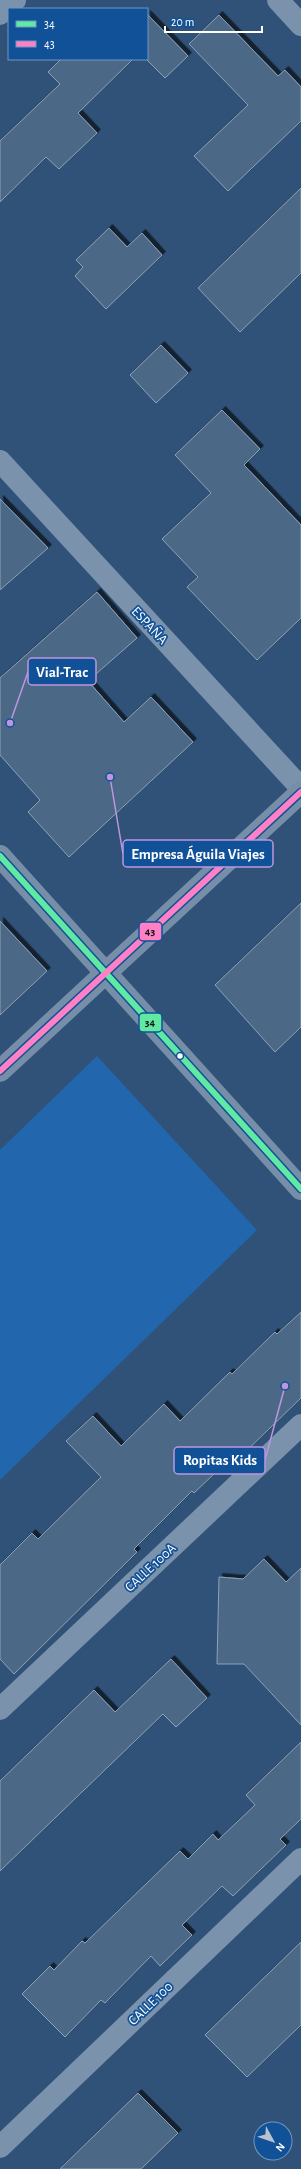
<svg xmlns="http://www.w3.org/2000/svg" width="301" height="2169" font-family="'Alegreya Sans',sans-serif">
<defs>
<filter id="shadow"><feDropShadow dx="3.5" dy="-3.5" stdDeviation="0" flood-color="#0009"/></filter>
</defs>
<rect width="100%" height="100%" fill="#305278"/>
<polygon fill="#2266ad" points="97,1056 257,1230 0,1480 0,1150"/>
<g fill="#4c6786" stroke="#8ea2b8" filter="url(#shadow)">
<polygon points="147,14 188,56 165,78 147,60"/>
<polygon points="219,15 278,76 285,70 301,87 301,121 228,191 194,156 248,105 189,44"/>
<polygon points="61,59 133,59 78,113 97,133 59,169 46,157 0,202 0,141 60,84 48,72"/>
<polygon points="301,188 301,273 240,332 198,288"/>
<polygon points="109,228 127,247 142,233 162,255 106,309 75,276 83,267 76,260"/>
<polygon points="161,345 188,373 156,403 130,375"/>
<polygon points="222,410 260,449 244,465 301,525 301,618 257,660 187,587 198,577 162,539 211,493 175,455"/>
<polygon points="0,499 48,548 0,590"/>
<polygon points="97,592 137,638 88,681 124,722 151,697 193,742 69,857 28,812 40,800 0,755 0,678"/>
<polygon points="301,903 301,1027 275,1052 215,985"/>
<polygon points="0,921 47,971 0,1015"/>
<polygon points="301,1312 301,1398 239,1458 235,1454 194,1493 192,1491 134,1549 137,1552 14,1674 0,1659 0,1565 32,1533 38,1539 101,1477 66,1441 93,1416 121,1446 164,1404 180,1421 230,1372 232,1374 275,1332 277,1334"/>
<polygon points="264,1559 286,1582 301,1568 301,1725 244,1664 217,1664 219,1577 243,1579"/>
<polygon points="171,1659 207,1698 176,1727 163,1714 0,1871 0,1781 94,1690 115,1712"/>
<polygon points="301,1742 301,1819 280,1839 286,1845 233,1896 222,1886 182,1925 192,1935 160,1966 151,1956 105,2003 101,2000 65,2037 22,1994 50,1966 54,1970 82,1941 85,1943 180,1851 188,1859 213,1834 218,1840 255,1805 246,1795"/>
<polygon points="301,1942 301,2025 247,2077 205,2035"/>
<polygon points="138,2093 178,2133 141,2169 60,2169"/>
</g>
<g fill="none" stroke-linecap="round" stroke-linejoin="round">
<g stroke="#7a92ab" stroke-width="22">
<polyline points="278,0 301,25"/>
<polyline points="0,14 15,0"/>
<polyline points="0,461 301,788"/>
<polyline points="0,1709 301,1425"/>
<polyline points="0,2147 301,1859"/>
</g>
<g stroke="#778ea9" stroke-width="22">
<polyline points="0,856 301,1189"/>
<polyline points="0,1071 301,792"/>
</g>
<g stroke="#115197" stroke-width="9">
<polyline id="bus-1" points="0,856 301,1189"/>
</g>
<g stroke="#115197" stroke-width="9">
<polyline id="bus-2" points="0,1071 301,792"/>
</g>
<use href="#bus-1" stroke="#60e9a3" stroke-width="6"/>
<use href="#bus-2" stroke="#ff80c5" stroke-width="6"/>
</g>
<circle fill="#fff" stroke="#115197" stroke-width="1.5" cx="180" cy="1056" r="3.5"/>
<g text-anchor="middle" stroke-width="3.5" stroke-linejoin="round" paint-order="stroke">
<g font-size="14" fill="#fff" stroke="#115197">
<text transform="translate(150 625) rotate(47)" y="5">ESPAÑA</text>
<text transform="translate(150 1567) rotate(-43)" y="5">CALLE 100A</text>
<text transform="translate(150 2003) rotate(-44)" y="5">CALLE 100</text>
</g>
</g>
<path fill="none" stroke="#bd96df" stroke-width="1.5" d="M10 723L28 672M110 777L123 854M285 1386L265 1460"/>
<g fill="#bd96df" stroke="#115197" stroke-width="1.5">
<circle cx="10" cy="723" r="4"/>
<circle cx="110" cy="777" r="4"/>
<circle cx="285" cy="1386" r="4"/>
</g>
<g fill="#115197" stroke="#bd96df" stroke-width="1.5">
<rect x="28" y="658" width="68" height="27" rx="4"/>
<rect x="123" y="840" width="150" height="27" rx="4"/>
<rect x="174" y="1447" width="91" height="27" rx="4"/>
</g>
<g font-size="15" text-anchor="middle" font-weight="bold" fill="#fff">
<text x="62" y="677">Vial-Trac</text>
<text x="198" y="859">Empresa Águila Viajes</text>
<text x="220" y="1465">Ropitas Kids</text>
</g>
<g stroke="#115197" stroke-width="1.5">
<rect x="139" y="922" width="23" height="19" rx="4" fill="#ff80c5"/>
<rect x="139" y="1013" width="23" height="19" rx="4" fill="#60e9a3"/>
</g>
<g font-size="11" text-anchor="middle" font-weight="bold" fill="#111">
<text x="150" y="935">43</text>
<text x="150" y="1026">34</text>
</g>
<rect x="8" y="8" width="140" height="52" fill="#115197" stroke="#7097c1"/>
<rect x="16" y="21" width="20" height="6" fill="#60e9a3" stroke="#7097c1"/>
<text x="44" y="28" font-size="12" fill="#ffffff">34</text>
<rect x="16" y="41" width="20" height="6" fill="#ff80c5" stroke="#7097c1"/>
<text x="44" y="48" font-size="12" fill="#ffffff">43</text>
<g transform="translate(273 2141) rotate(130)"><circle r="19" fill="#115197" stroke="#7097c1"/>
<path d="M0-3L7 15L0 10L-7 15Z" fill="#b7c2d0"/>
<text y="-6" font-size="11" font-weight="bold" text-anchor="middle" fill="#ffffff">N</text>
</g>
<path d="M165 26v6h97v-6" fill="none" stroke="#ffffff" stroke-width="2"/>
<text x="171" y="26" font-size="12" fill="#ffffff" stroke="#115197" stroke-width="3" paint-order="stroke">20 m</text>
</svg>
